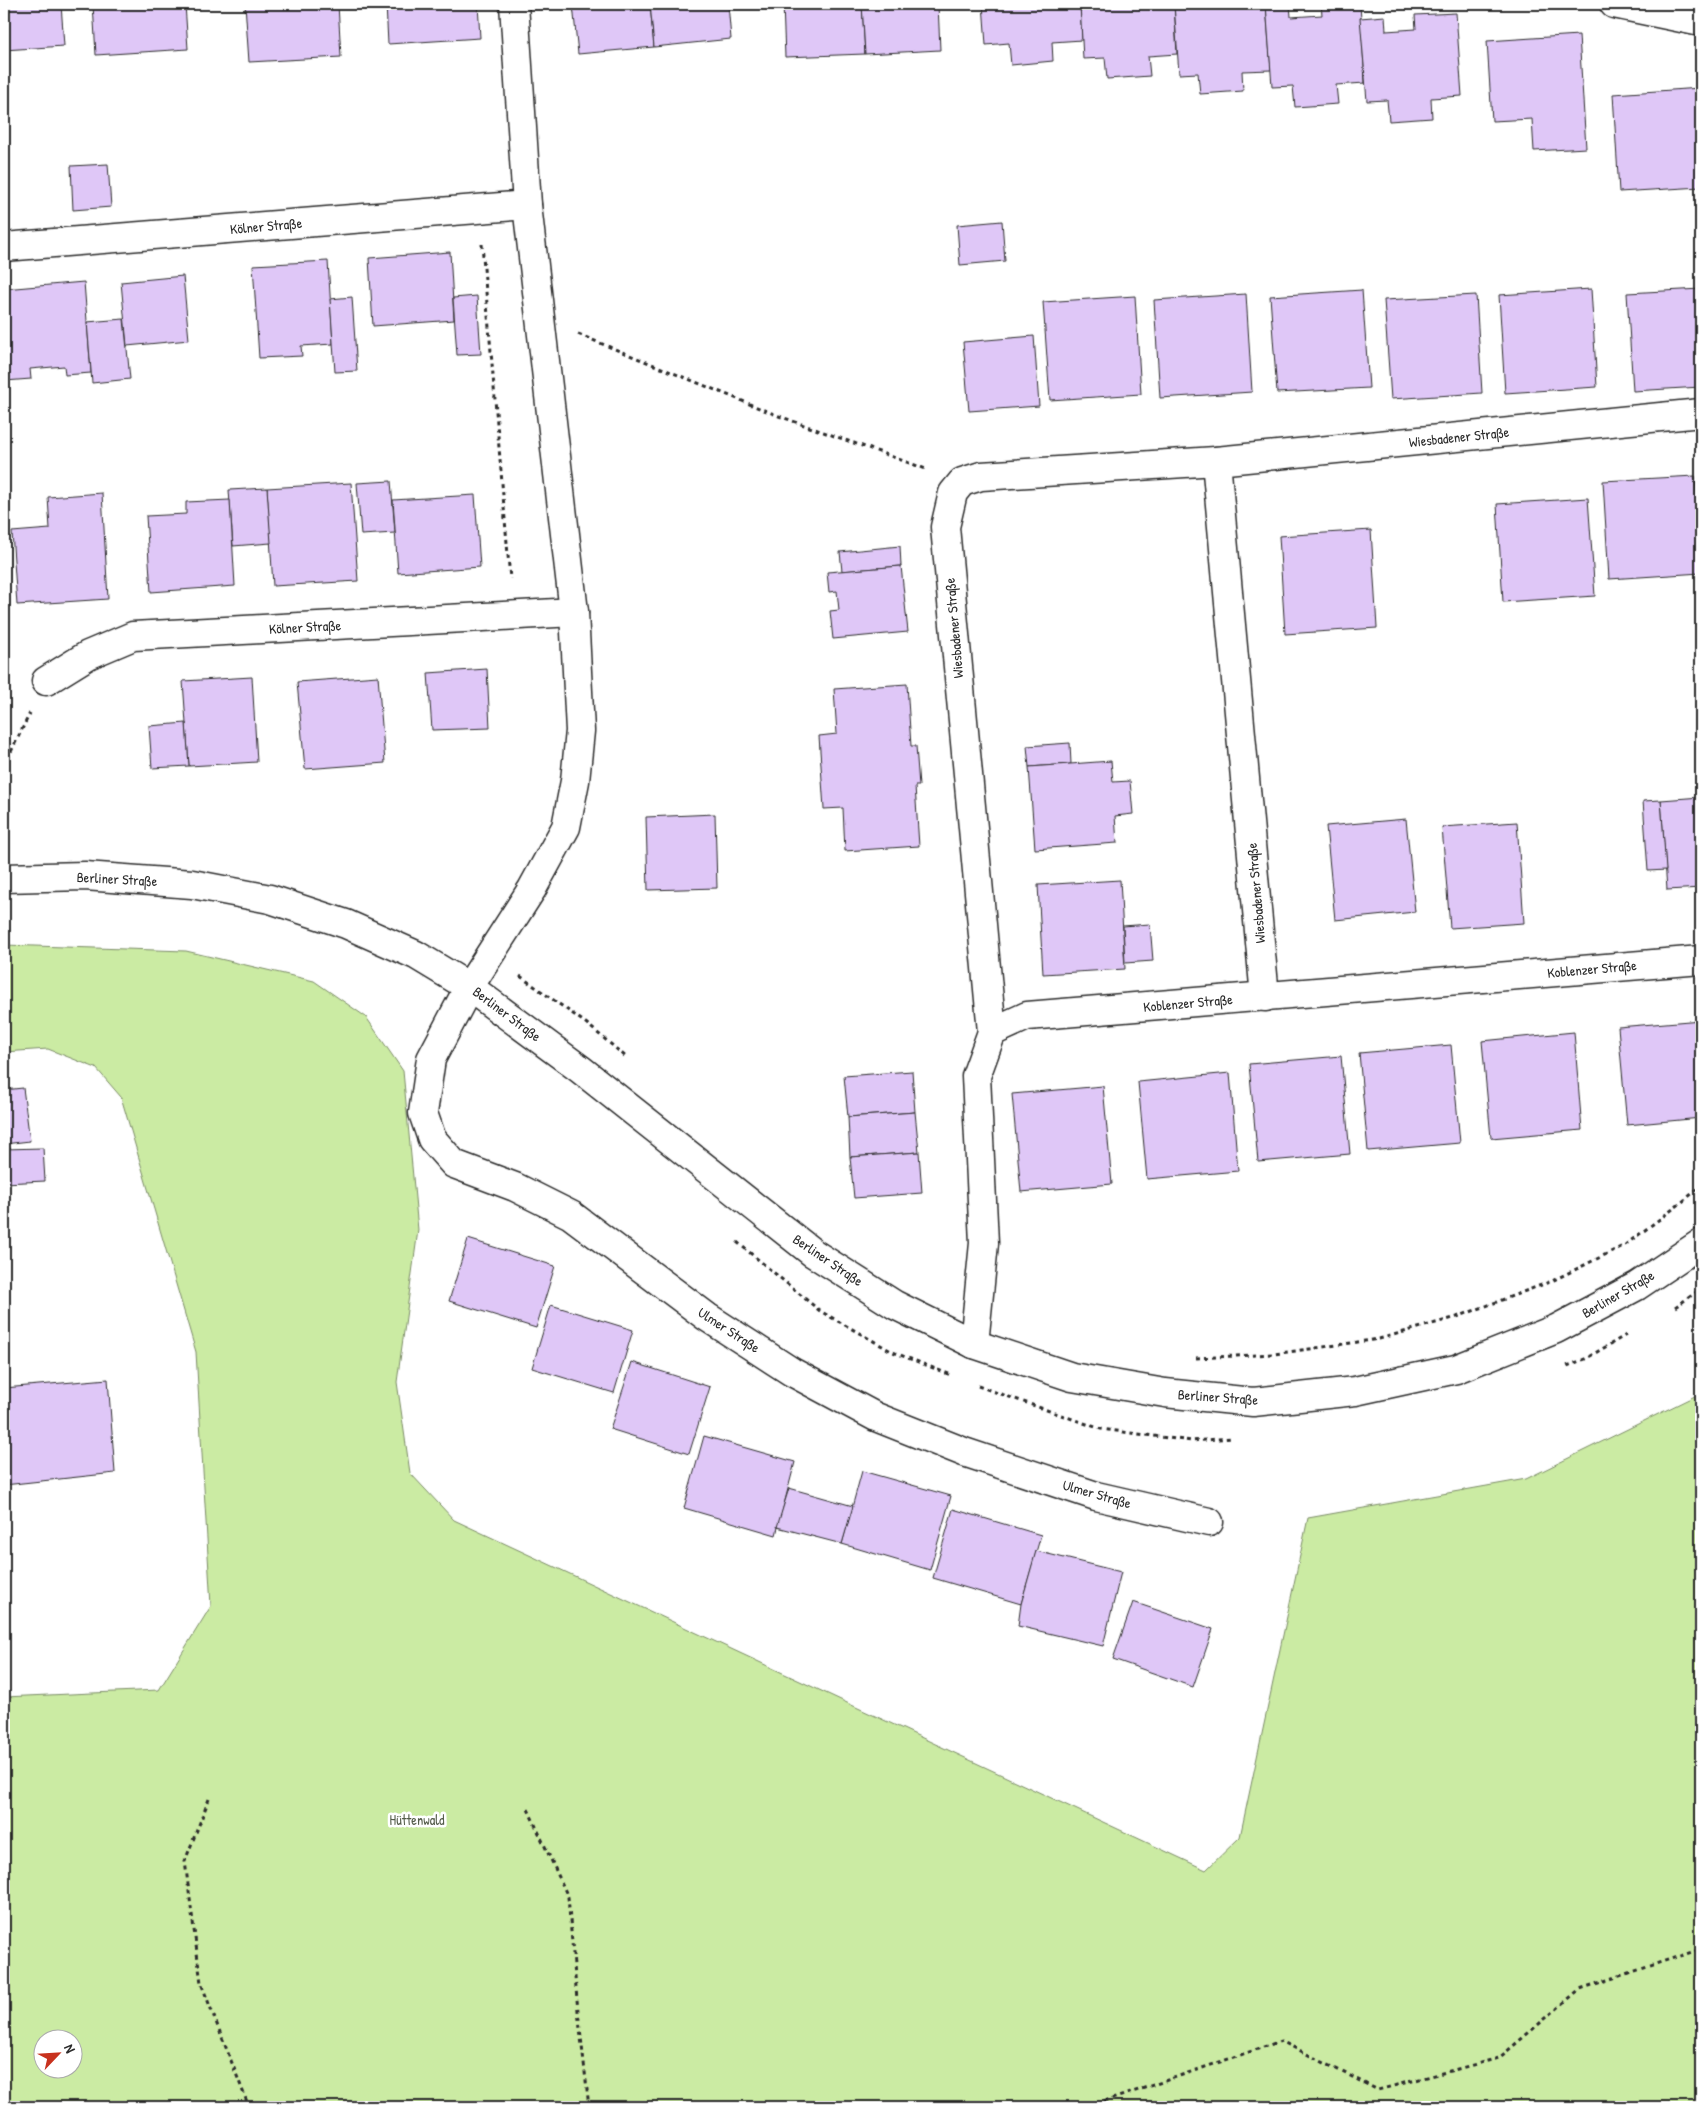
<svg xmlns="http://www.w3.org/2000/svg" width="1705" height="2111" font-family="'Patrick Hand',sans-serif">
<rect width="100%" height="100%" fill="#fff"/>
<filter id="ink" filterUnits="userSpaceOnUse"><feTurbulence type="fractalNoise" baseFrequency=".02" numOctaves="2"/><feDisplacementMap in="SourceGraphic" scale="10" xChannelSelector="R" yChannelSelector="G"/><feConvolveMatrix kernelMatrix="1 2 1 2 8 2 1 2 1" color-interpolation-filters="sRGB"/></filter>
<g filter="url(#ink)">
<path fill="#cbeba3" stroke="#7b8b67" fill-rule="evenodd" d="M4,945L186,951L314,981L366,1017L403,1071L418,1230L397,1382L410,1473L454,1520L1206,1870L1240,1837L1308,1518L1526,1479L1701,1393V2107H4V1697L159,1690L211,1606L196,1352L121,1097L96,1068L48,1049L4,1052ZM42,2038H72V2068H42Z"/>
<g fill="#dfc7f7" stroke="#2b2b2b">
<polygon points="4,4 61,4 64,46 4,50"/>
<polygon points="93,4 185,4 188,49 96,55"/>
<polygon points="245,4 338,4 341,57 249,62"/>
<polygon points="386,4 478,4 480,38 388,44"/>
<polygon points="585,4 650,4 654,47 578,54 573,5"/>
<polygon points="650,4 728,4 731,39 654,47"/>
<polygon points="783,4 862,4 865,54 785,57"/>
<polygon points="862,4 938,4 940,50 865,54"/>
<polygon points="983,4 1080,4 1082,40 1052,42 1053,61 1011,65 1009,43 986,45"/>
<polygon points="1080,4 1174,4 1177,54 1148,56 1150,76 1107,79 1105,58 1083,59"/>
<polygon points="1174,4 1266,4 1271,70 1242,71 1243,91 1200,94 1198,73 1179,74"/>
<polygon points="1266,4 1290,4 1291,17 1322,15 1321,4 1360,4 1365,83 1336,85 1338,104 1295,107 1293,86 1272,87"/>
<polygon points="1456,13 1462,96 1431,98 1432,118 1389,121 1387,100 1367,101 1360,18 1385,16 1386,31 1416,29 1415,15"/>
<polygon points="1579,35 1586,148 1534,151 1532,119 1492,121 1487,41"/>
<polygon points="1701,88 1701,187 1619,192 1613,94"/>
<polygon points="108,164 111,207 73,210 71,166"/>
<polygon points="1002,221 1005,261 960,265 957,225"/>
<polygon points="450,252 454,320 373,326 369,258"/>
<polygon points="328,261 333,344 301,346 302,356 259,358 253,265"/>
<polygon points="183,276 189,340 127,346 121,282"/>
<polygon points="84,282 91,373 65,375 64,366 30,369 31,379 5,381 4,289"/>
<polygon points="1591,289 1597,387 1505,393 1499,295"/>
<polygon points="1701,289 1701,387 1633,391 1627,293"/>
<polygon points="1362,290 1369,388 1277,393 1270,296"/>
<polygon points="1246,294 1252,392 1160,398 1154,300"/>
<polygon points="1476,295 1482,393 1391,399 1384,300"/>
<polygon points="477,296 481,354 457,355 453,298"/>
<polygon points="1135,296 1141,394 1050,400 1043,302"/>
<polygon points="352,297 357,371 335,372 330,299"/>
<polygon points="124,319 130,379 92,383 87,322"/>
<polygon points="1034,336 1039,406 969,411 963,342"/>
<polygon points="1695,476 1701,573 1609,579 1603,481"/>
<polygon points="391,481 395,533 361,535 357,483"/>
<polygon points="351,483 358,581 273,586 267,488"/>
<polygon points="267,488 271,543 233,546 229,490"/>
<polygon points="102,493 108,599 17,605 12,532 50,529 48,497"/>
<polygon points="475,495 480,567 398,573 393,500"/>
<polygon points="1588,498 1595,596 1503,602 1497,504"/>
<polygon points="230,500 235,586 151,592 146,516 186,514 186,502"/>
<polygon points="1371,530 1377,628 1285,634 1279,536"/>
<polygon points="900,546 901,566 842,571 840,552"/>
<polygon points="901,566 908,632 833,639 830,611 839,610 837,591 829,592 827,572"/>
<polygon points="487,669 490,728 432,730 428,673"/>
<polygon points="378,676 385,763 305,769 297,682"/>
<polygon points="252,677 257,762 189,766 183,681"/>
<polygon points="907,684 911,746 916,746 919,786 915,786 919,846 845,851 843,808 824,809 819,736 837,734 834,689"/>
<polygon points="186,723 189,766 152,768 149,726"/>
<polygon points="1070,743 1071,764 1029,767 1027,746"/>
<polygon points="1111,761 1113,782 1130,781 1133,814 1115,816 1117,843 1035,849 1029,767"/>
<polygon points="1701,797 1701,888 1667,890 1661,800"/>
<polygon points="1661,800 1666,870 1648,871 1643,801"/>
<polygon points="715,814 717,888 648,890 646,817"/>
<polygon points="1406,819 1415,912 1335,920 1326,826"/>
<polygon points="1517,822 1524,923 1450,928 1442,827"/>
<polygon points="1120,880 1125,969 1043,974 1038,885"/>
<polygon points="1150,924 1153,961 1125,963 1123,926"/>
<polygon points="1701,1020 1701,1118 1627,1125 1618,1027"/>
<polygon points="1574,1032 1582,1130 1491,1138 1482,1041"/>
<polygon points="1451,1045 1460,1143 1368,1151 1359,1053"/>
<polygon points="1341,1056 1350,1154 1258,1162 1249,1064"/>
<polygon points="912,1071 915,1112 848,1117 844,1076"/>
<polygon points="1230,1073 1238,1171 1147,1179 1138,1082"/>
<polygon points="1103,1086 1112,1184 1021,1192 1012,1094"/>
<polygon points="23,1088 30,1141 4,1144 4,1090"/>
<polygon points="915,1112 919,1152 850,1157 848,1117"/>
<polygon points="43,1148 45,1181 4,1183 4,1149"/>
<polygon points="919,1152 922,1193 854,1198 850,1157"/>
<polygon points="468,1239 555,1266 536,1328 449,1301"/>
<polygon points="551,1305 633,1330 614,1393 532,1368"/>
<polygon points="632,1362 710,1387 689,1454 610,1429"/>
<polygon points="108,1379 115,1473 4,1485 4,1388"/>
<polygon points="704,1436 795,1462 776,1535 684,1508"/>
<polygon points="862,1471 951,1496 930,1570 842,1544"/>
<polygon points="789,1488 853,1506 842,1544 777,1527"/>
<polygon points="953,1509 1041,1535 1021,1604 933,1578"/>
<polygon points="1036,1551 1121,1572 1103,1646 1018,1626 1021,1604"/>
<polygon points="1133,1602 1213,1629 1193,1687 1113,1659"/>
</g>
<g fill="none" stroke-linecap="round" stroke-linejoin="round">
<g stroke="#2b2b2b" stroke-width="31">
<g id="minor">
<polyline points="514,4 527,205 574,612 580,731 575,781 566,827 532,889 469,987 431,1059 423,1113 432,1139 454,1164 515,1187 571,1215 707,1317 792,1372 876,1417 964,1452 1096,1496 1209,1522"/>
<polyline points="1614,4 1701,22"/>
<polyline points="4,247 527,205"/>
<polyline points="1216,461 1265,997"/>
<polyline points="46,681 88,655 133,636 574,612"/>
<polyline points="4,878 85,876 192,884 270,899 346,924 416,955 469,987 580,1069 813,1253 895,1305 974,1344 1072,1377 1165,1393 1253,1402 1355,1391 1456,1369 1556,1329 1637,1286 1701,1243"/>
<polyline points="992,1032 945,527 953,493 962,482 981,476 1216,461 1701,413"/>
<polyline points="974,1344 984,1243 976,1076 992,1032 1027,1016 1701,960"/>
</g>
</g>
<g stroke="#2b2b2b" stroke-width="3" stroke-dasharray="4 4" stroke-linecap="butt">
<polyline points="482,244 510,579"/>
<polyline points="578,334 779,416 926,469"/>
<polyline points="4,766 30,713"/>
<polyline points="520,976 587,1024 626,1057"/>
<polyline points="737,1242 820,1311 893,1352 951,1375"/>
<polyline points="1675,1307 1701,1289"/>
<polyline points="1196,1358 1274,1354 1379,1339 1457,1317 1552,1281 1625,1245 1681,1203 1701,1186"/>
<polyline points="1567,1366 1585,1359 1626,1335"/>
<polyline points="978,1386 1101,1429 1191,1441 1233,1438"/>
<polyline points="209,1799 185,1861 201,1983 249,2107"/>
<polyline points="528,1809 568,1897 578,2011 589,2107"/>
<polyline points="1089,2107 1281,2041 1378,2090 1499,2058 1580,1989 1701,1949"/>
</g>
<use href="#minor" stroke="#fff" stroke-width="28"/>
</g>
</g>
<g text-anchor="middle" stroke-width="5" stroke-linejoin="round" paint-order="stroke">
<g font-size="14" fill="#2b2b2b" stroke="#fff">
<text transform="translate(266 226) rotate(-5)" y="5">Kölner Straße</text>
<text transform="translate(1459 437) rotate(-6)" y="5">Wiesbadener Straße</text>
<text transform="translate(305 627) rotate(-3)" y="5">Kölner Straße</text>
<text transform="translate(954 628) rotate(-95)" y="5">Wiesbadener Straße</text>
<text transform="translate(117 879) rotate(3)" y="5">Berliner Straße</text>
<text transform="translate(1256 893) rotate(-95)" y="5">Wiesbadener Straße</text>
<text transform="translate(1592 969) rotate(-5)" y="5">Koblenzer Straße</text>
<text transform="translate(1188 1003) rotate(-5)" y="5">Koblenzer Straße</text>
<text transform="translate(507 1014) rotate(37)" y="5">Berliner Straße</text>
<text transform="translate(828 1260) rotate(34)" y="5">Berliner Straße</text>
<text transform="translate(1618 1294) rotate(-30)" y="5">Berliner Straße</text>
<text transform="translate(729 1330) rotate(33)" y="5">Ulmer Straße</text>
<text transform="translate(1218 1397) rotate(4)" y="5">Berliner Straße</text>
<text transform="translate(1097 1494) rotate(16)" y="5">Ulmer Straße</text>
</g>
<g font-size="14" fill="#535b49" stroke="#fff">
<text x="417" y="1825">Hüttenwald</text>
</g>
</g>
<rect width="1705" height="2111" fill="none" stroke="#fff" stroke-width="20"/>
<rect x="10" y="10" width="1685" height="2091" fill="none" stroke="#2b2b2b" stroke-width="2" filter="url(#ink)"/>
<g transform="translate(58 2054) rotate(65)"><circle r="24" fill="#ffffff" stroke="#aaaaaa"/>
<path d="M0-4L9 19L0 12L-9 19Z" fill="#c8321e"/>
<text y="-8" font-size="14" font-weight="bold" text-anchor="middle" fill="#2b2b2b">N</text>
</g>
</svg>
